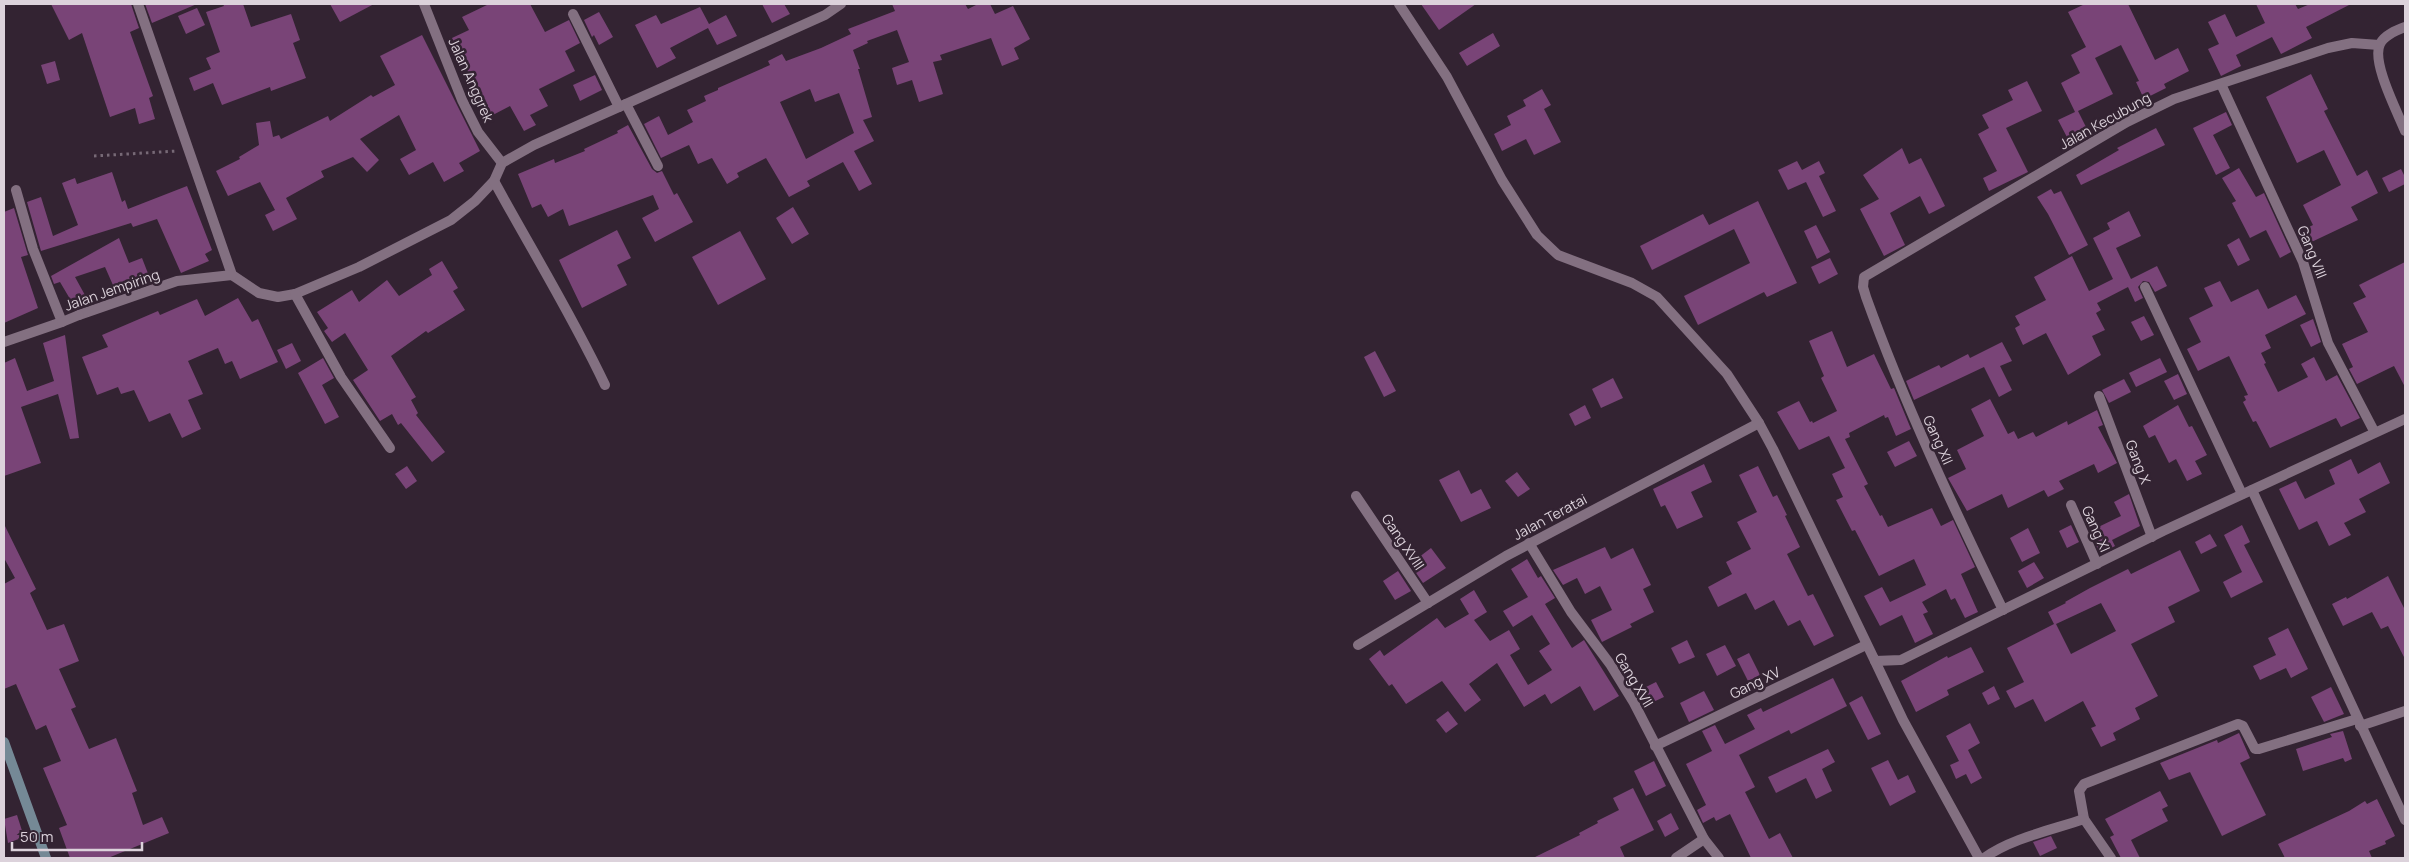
<svg xmlns="http://www.w3.org/2000/svg" width="2409" height="862" font-family="Manrope,sans-serif">
<rect width="100%" height="100%" fill="#332332"/>
<g fill="#794477" fill-rule="evenodd">
<polygon points="51,4 131,4 139,28 130,32 153,96 149,98 155,119 139,124 135,108 110,117 82,33 69,40"/>
<polygon points="145,4 197,4 152,23"/>
<polygon points="223,4 243,4 251,27 291,14 300,40 293,43 306,78 271,91 270,87 222,105 213,83 194,91 189,78 211,69 206,58 220,52 206,12 224,6"/>
<polygon points="330,4 374,4 340,22"/>
<polygon points="489,4 530,4 545,32 569,20 580,43 565,51 575,71 539,89 548,106 530,115 536,125 524,131 510,106 489,117 452,38 469,30 462,17"/>
<polygon points="762,4 784,4 790,14 772,23"/>
<path d="M892,4H965L968,9L978,4H990L995,14L1013,6L1030,39L1014,48L1019,59L1002,66L991,38L940,55L942,60L933,62L943,94L919,102L912,80L897,85L892,68L909,62L897,30L867,41L868,43L853,50L860,69H858L872,117L863,120L874,141L854,151L872,184L859,191L843,162L807,181L810,186L789,197L766,158L737,173L739,177L727,184L712,158L698,164L689,145L661,158L644,124L659,116L668,135L693,122L687,110L706,101L704,96L718,90V88L770,65L768,61L782,54L786,61L821,48L851,34L848,29L895,11ZM810,89L815,102L839,93L854,133L806,159L780,102Z"/>
<polygon points="1421,4 1476,4 1439,30"/>
<polygon points="2085,4 2128,4 2155,60 2178,48 2189,71 2164,84 2166,88 2144,99 2136,82 2139,81 2121,45 2095,58 2113,94 2078,111 2087,129 2068,139 2058,120 2075,112 2061,83 2080,73 2071,55 2086,47 2068,12"/>
<polygon points="2256,4 2295,4 2298,9 2310,4 2351,4 2306,27 2312,38 2281,54 2272,37 2236,55 2241,66 2221,76 2208,49 2219,44 2208,22 2225,14 2236,37 2265,23"/>
<polygon points="700,7 709,24 726,15 737,36 717,45 708,28 670,48 676,58 657,68 635,25 656,15 661,24"/>
<polygon points="197,8 205,25 186,34 178,16"/>
<polygon points="599,12 613,37 599,45 594,35 592,37 584,20"/>
<polygon points="1493,33 1500,46 1467,66 1459,53"/>
<polygon points="422,35 480,151 459,163 464,171 444,182 433,162 409,175 400,159 416,150 399,115 360,139 379,160 367,172 353,157 321,171 324,177 286,198 297,219 273,231 265,215 275,210 260,182 228,196 216,171 240,159 239,157 259,145 256,123 270,121 273,137 279,135 281,139 328,116 330,121 371,95 373,97 395,85 380,56"/>
<polygon points="55,61 60,80 47,84 41,65"/>
<polygon points="2311,74 2328,109 2324,111 2357,176 2367,170 2378,193 2351,207 2358,220 2303,246 2297,233 2313,225 2303,205 2341,185 2324,150 2297,163 2266,97"/>
<polygon points="595,75 602,90 580,101 573,85"/>
<polygon points="2027,81 2042,111 2006,128 2028,172 1989,191 1983,178 1997,171 1978,134 1989,128 1982,115 2013,100 2008,90"/>
<polygon points="1542,89 1551,105 1544,109 1561,142 1534,155 1526,139 1502,151 1494,134 1511,125 1507,116 1526,106 1523,100"/>
<polygon points="2226,112 2232,125 2213,135 2230,168 2216,175 2193,128"/>
<polygon points="628,125 652,169 657,173 662,171 674,195 677,193 693,222 655,242 642,218 659,209 653,195 569,226 563,209 548,217 541,204 532,208 518,174 554,159 555,163 585,151 584,149 618,133 617,131"/>
<polygon points="2156,128 2165,145 2081,185 2076,175 2119,150 2117,148"/>
<polygon points="1902,148 1909,164 1921,158 1945,206 1929,214 1920,196 1890,213 1905,245 1884,256 1860,209 1879,199 1863,175"/>
<polygon points="1797,161 1802,170 1819,161 1825,173 1819,176 1836,211 1823,217 1806,182 1788,190 1778,170"/>
<polygon points="2239,168 2256,197 2264,193 2291,252 2280,258 2266,230 2250,238 2232,203 2236,201 2222,178"/>
<polygon points="2401,169 2405,177 2405,184 2389,192 2382,178"/>
<polygon points="112,172 122,202 125,200 128,209 187,186 212,250 205,254 209,261 181,273 157,219 133,227 131,223 41,251 27,202 41,197 53,236 78,225 62,183 75,178 77,184"/>
<polygon points="2051,189 2054,194 2061,191 2088,245 2069,255 2048,214 2037,197"/>
<polygon points="1758,201 1797,283 1767,297 1764,292 1698,325 1684,296 1750,263 1734,229 1652,270 1640,246 1703,214 1709,225"/>
<polygon points="793,207 809,234 792,244 776,218"/>
<polygon points="14,208 28,255 21,257 38,308 4,323 4,212"/>
<polygon points="2129,211 2141,236 2116,248 2131,279 2157,266 2167,286 2155,292 2149,282 2143,281 2138,287 2143,298 2135,302 2128,287 2097,303 2101,310 2096,313 2105,330 2092,336 2101,355 2068,375 2046,333 2023,345 2015,328 2020,325 2015,316 2046,300 2034,277 2072,256 2089,291 2113,279 2093,238 2110,229 2107,223"/>
<polygon points="1816,225 1830,252 1817,259 1804,231"/>
<polygon points="617,230 631,258 617,265 627,285 582,308 559,260"/>
<polygon points="740,231 766,279 718,305 692,257"/>
<polygon points="119,238 129,263 142,258 149,276 128,283 130,287 116,292 105,267 75,277 86,297 73,304 60,282 54,284 51,276"/>
<polygon points="2239,238 2250,260 2238,266 2227,245"/>
<polygon points="1830,258 1838,274 1819,284 1811,267"/>
<polygon points="442,261 458,288 453,291 465,310 428,333 426,331 391,356 416,397 411,400 418,413 416,415 445,452 432,462 401,423 398,425 392,414 380,421 353,380 368,370 345,333 332,342 324,331 328,328 317,312 352,290 359,302 387,280 399,296 432,275 429,269"/>
<polygon points="2405,262 2405,387 2394,366 2357,384 2349,369 2353,367 2342,344 2368,332 2353,303 2366,297 2359,285"/>
<polygon points="2220,281 2231,302 2258,289 2268,309 2296,295 2306,314 2265,335 2271,348 2261,353 2266,363 2264,364 2278,392 2308,377 2301,364 2314,357 2326,381 2337,375 2360,418 2341,427 2336,418 2270,448 2256,421 2253,422 2243,402 2246,400 2244,396 2248,395 2229,356 2198,371 2187,349 2201,342 2189,318 2213,306 2204,288"/>
<polygon points="238,298 252,322 258,319 278,362 240,379 232,361 225,364 218,348 188,361 203,394 188,400 201,429 182,438 170,413 149,422 134,390 121,394 118,387 97,395 82,357 108,347 102,335 158,311 160,315 197,299 205,316"/>
<polygon points="2144,316 2154,335 2141,341 2131,322"/>
<polygon points="2313,319 2321,342 2311,347 2300,325"/>
<polygon points="1832,331 1847,367 1874,354 1891,389 1894,388 1911,429 1896,436 1888,417 1885,418 1884,415 1849,433 1850,437 1845,439 1868,484 1864,486 1880,516 1882,515 1888,527 1932,508 1941,526 1953,520 1975,567 1961,574 1978,612 1965,618 1955,598 1951,600 1946,589 1922,602 1928,612 1923,614 1933,634 1915,643 1902,615 1880,626 1864,596 1882,587 1890,602 1926,585 1914,559 1879,576 1855,530 1852,531 1836,500 1843,497 1832,474 1845,468 1829,436 1799,450 1777,412 1799,401 1810,422 1812,421 1813,423 1837,411 1821,378 1824,376 1809,341"/>
<polygon points="65,335 79,438 70,439 58,394 21,407 41,463 4,476 4,363 15,358 27,391 54,381 43,343"/>
<polygon points="2002,342 2012,361 2000,366 2012,390 1999,397 1984,367 1914,400 1906,381 1939,365 1941,368 1968,354 1970,358"/>
<polygon points="292,343 301,361 286,369 277,350"/>
<polygon points="1375,351 1396,391 1384,397 1364,357"/>
<polygon points="323,358 334,378 322,385 339,417 325,424 298,373"/>
<polygon points="2160,358 2167,372 2136,387 2129,373"/>
<polygon points="2178,374 2187,394 2174,400 2164,381"/>
<polygon points="1613,378 1623,398 1601,408 1592,389"/>
<polygon points="2124,379 2131,392 2109,403 2102,390"/>
<polygon points="1990,399 2008,434 2014,431 2018,439 2033,432 2036,437 2067,421 2068,425 2097,410 2103,425 2098,427 2117,463 2098,473 2094,464 2059,481 2064,489 2048,497 2044,490 2008,508 2002,494 1967,511 1948,478 1966,469 1957,450 1984,436 1971,409"/>
<polygon points="1585,405 1591,418 1575,426 1569,414"/>
<polygon points="2178,405 2189,427 2192,426 2207,455 2195,461 2202,474 2187,481 2176,459 2169,463 2155,435 2149,438 2143,426"/>
<polygon points="1909,441 1917,456 1895,467 1887,452"/>
<polygon points="2351,459 2358,474 2380,462 2390,483 2359,499 2366,512 2344,523 2351,535 2329,546 2317,521 2299,530 2279,489 2296,481 2305,499 2335,484 2329,470"/>
<polygon points="1704,464 1712,482 1691,492 1703,517 1677,529 1665,505 1661,507 1653,489"/>
<polygon points="407,466 417,481 406,489 395,474"/>
<polygon points="1758,466 1773,497 1777,495 1787,515 1785,516 1800,547 1787,554 1808,596 1813,594 1834,636 1814,646 1800,620 1788,626 1774,600 1755,610 1746,593 1718,607 1708,587 1732,574 1726,562 1751,549 1737,522 1757,512 1739,475"/>
<polygon points="1459,470 1471,494 1481,489 1491,508 1461,522 1439,480"/>
<polygon points="1517,472 1530,489 1518,497 1505,481"/>
<polygon points="2129,494 2140,526 2112,540 2115,546 2100,554 2090,531 2121,516 2114,502"/>
<polygon points="4,524 36,589 30,593 47,630 64,624 79,661 59,669 76,707 71,709 89,749 116,738 137,791 132,793 143,825 162,817 169,833 108,858 70,858 59,828 67,825 43,768 61,761 46,725 36,730 16,684 4,689 4,584 15,578 4,558"/>
<polygon points="2071,525 2079,542 2067,548 2059,531"/>
<polygon points="2242,525 2250,542 2244,545 2263,582 2231,598 2223,582 2242,572 2224,535"/>
<polygon points="2028,528 2040,553 2022,562 2010,538"/>
<polygon points="2210,534 2217,546 2201,554 2195,542"/>
<polygon points="1605,547 1611,559 1633,548 1651,585 1643,589 1654,612 1630,624 1632,627 1602,642 1591,620 1612,610 1600,586 1585,594 1577,578 1563,585 1553,570"/>
<polygon points="1431,548 1446,568 1423,583 1410,564"/>
<path d="M2180,550L2200,591L2168,607L2175,622L2131,644L2158,696L2135,708L2140,719L2113,733L2116,740L2101,747L2091,728L2096,726L2083,701L2045,722L2033,699L2015,708L2006,691L2024,682L2007,648L2054,624L2048,612L2066,603L2065,602L2090,588L2128,569L2131,574ZM2101,603L2116,631L2071,654L2056,624Z"/>
<polygon points="1527,559 1538,578 1541,576 1555,598 1545,604 1572,648 1584,640 1619,696 1594,711 1580,686 1551,704 1545,694 1524,707 1497,663 1469,684 1481,700 1465,712 1442,681 1406,704 1392,684 1389,686 1369,659 1380,650 1384,656 1437,618 1445,628 1469,614 1460,599 1474,590 1487,612 1474,620 1490,641 1509,630 1520,649 1510,655 1528,685 1552,670 1539,651 1550,644 1532,615 1513,627 1503,611 1528,597 1511,569"/>
<polygon points="2034,562 2044,578 2027,588 2018,571"/>
<polygon points="1398,571 1411,591 1395,600 1383,581"/>
<polygon points="2388,576 2405,610 2405,659 2388,626 2381,629 2372,612 2343,626 2332,604 2346,597 2347,599"/>
<polygon points="2288,628 2308,669 2291,678 2286,668 2260,680 2253,666 2276,655 2268,638"/>
<polygon points="1687,640 1695,657 1679,664 1671,648"/>
<polygon points="1725,645 1736,666 1717,676 1706,654"/>
<polygon points="1971,647 1984,672 1947,690 1949,695 1916,712 1901,681 1947,656 1948,658"/>
<polygon points="1749,653 1760,675 1748,681 1737,659"/>
<polygon points="1833,678 1847,706 1791,734 1789,730 1739,755 1755,787 1745,792 1769,839 1780,833 1793,858 1751,858 1730,814 1716,821 1714,817 1703,823 1697,810 1706,805 1686,764 1712,751 1702,731 1715,725 1725,744 1755,729 1747,715 1761,708 1763,712"/>
<polygon points="1656,682 1664,697 1651,703 1644,688"/>
<polygon points="1994,686 2000,699 1988,705 1982,693"/>
<polygon points="2331,687 2344,714 2324,722 2311,697"/>
<polygon points="1704,691 1714,710 1689,722 1680,703"/>
<polygon points="1862,696 1881,734 1868,740 1849,703"/>
<polygon points="1448,711 1458,724 1446,733 1436,720"/>
<polygon points="1970,723 1980,743 1968,750 1982,778 1971,784 1966,774 1956,779 1950,765 1959,761 1946,736"/>
<polygon points="2343,731 2352,759 2345,762 2343,758 2303,771 2296,749 2332,737 2330,734"/>
<polygon points="2239,733 2250,758 2240,763 2266,815 2222,836 2190,772 2169,780 2160,763 2217,740 2218,743"/>
<polygon points="1828,749 1835,762 1822,769 1832,791 1816,799 1806,778 1776,793 1768,777"/>
<polygon points="1888,760 1898,780 1908,775 1916,792 1890,806 1871,768"/>
<polygon points="1654,761 1666,786 1646,796 1634,771"/>
<polygon points="1633,788 1654,830 1620,847 1625,858 1533,858 1580,835 1579,833 1598,823 1597,821 1619,810 1613,798"/>
<polygon points="2160,791 2168,806 2162,809 2168,821 2131,840 2140,858 2121,858 2110,837 2114,835 2105,819"/>
<polygon points="2377,799 2395,836 2385,841 2386,844 2369,851 2372,858 2285,858 2278,844 2349,811 2365,801 2367,804"/>
<polygon points="1671,813 1679,829 1665,837 1657,821"/>
<polygon points="17,815 24,837 8,843 4,819"/>
<polygon points="2051,836 2057,848 2040,856 2033,842"/>
</g>
<g fill="none" stroke-linecap="round" stroke-linejoin="round">
<polyline stroke="#776976" stroke-width="3" stroke-dasharray="2.5 4" stroke-linecap="butt" points="94,156 177,151"/>
<g stroke="#837081" stroke-width="10">
<polyline points="138,4 232,275 259,293 278,297 295,294 359,267 451,220 475,201 494,181 502,163 534,145 796,28 825,15 841,4"/>
<polyline points="424,4 462,100 478,132 502,163"/>
<polyline points="1399,4 1447,77 1502,180 1537,235 1558,255 1632,283 1657,297 1727,374 1759,423 1773,449 1875,661 1901,660 2163,531 2405,419"/>
<polyline points="573,14 619,107"/>
<path d="M2405,27C2397,30 2384,35 2380,44C2371,62 2398,113 2405,131"/>
<polyline points="2221,84 2303,262 2328,343 2374,431"/>
<polyline points="626,104 658,166"/>
<path d="M494,181C531,249 572,315 605,385"/>
<polyline points="2145,287 2242,494"/>
<polyline points="295,294 341,377 390,448"/>
<polyline points="79,315 177,281 232,275"/>
<polyline points="4,342 62,322 33,249 16,190"/>
<polyline points="2099,396 2152,537"/>
<polyline points="2252,490 2405,820"/>
<polyline points="1356,496 1428,603"/>
<polyline points="2071,505 2097,564"/>
<polyline points="1529,543 1571,612 1610,664 1634,703 1704,839 1719,858"/>
<path d="M2003,610C1953,507 1905,405 1866,297L1863,287L1864,277L2127,122L2174,99L2328,48L2352,43L2379,45"/>
<polyline points="1358,645 1506,556 1759,423"/>
<polyline points="1875,661 1903,720 1979,858"/>
<polyline points="2360,726 2405,711"/>
<polyline points="1655,746 1866,645"/>
<polyline points="2084,819 2079,791 2084,784 2238,724 2243,726 2255,749 2259,749 2357,719"/>
<polyline points="1676,858 1704,839"/>
<path d="M1984,858C2012,838 2052,830 2084,819L2111,858"/>
</g>
<polyline stroke="#837081" stroke-width="10" points="62,322 79,315"/>
<polyline stroke="#758996" stroke-width="10" points="4,742 46,858"/>
</g>
<g text-anchor="middle" stroke-width="5" stroke-linejoin="round" paint-order="stroke">
<g font-size="14" fill="#dcd2db" stroke="#332332">
<text transform="translate(471 80) rotate(66)" y="5">Jalan Anggrek</text>
<text transform="translate(2105 121) rotate(-29)" y="5">Jalan Kecubung</text>
<text transform="translate(2312 252) rotate(68)" y="5">Gang VIII</text>
<text transform="translate(112 290) rotate(-19)" y="5">Jalan Jempiring</text>
<text transform="translate(1938 440) rotate(66)" y="5">Gang XII</text>
<text transform="translate(2138 462) rotate(69)" y="5">Gang X</text>
<text transform="translate(1550 517) rotate(-28)" y="5">Jalan Teratai</text>
<text transform="translate(2096 529) rotate(66)" y="5">Gang XI</text>
<text transform="translate(1403 542) rotate(56)" y="5">Gang XVIII</text>
<text transform="translate(1634 680) rotate(59)" y="5">Gang XVII</text>
<text transform="translate(1755 683) rotate(-26)" y="5">Gang XV</text>
</g>
</g>
<rect width="2409" height="862" fill="none" stroke="#dcd2db" stroke-width="10"/>
<path d="M12 842v8h130v-8" fill="none" stroke="#dcd2db" stroke-width="2.5"/>
<text x="20" y="842" font-size="15" fill="#dcd2db" stroke="#332332" stroke-width="4" paint-order="stroke">50 m</text>
</svg>
